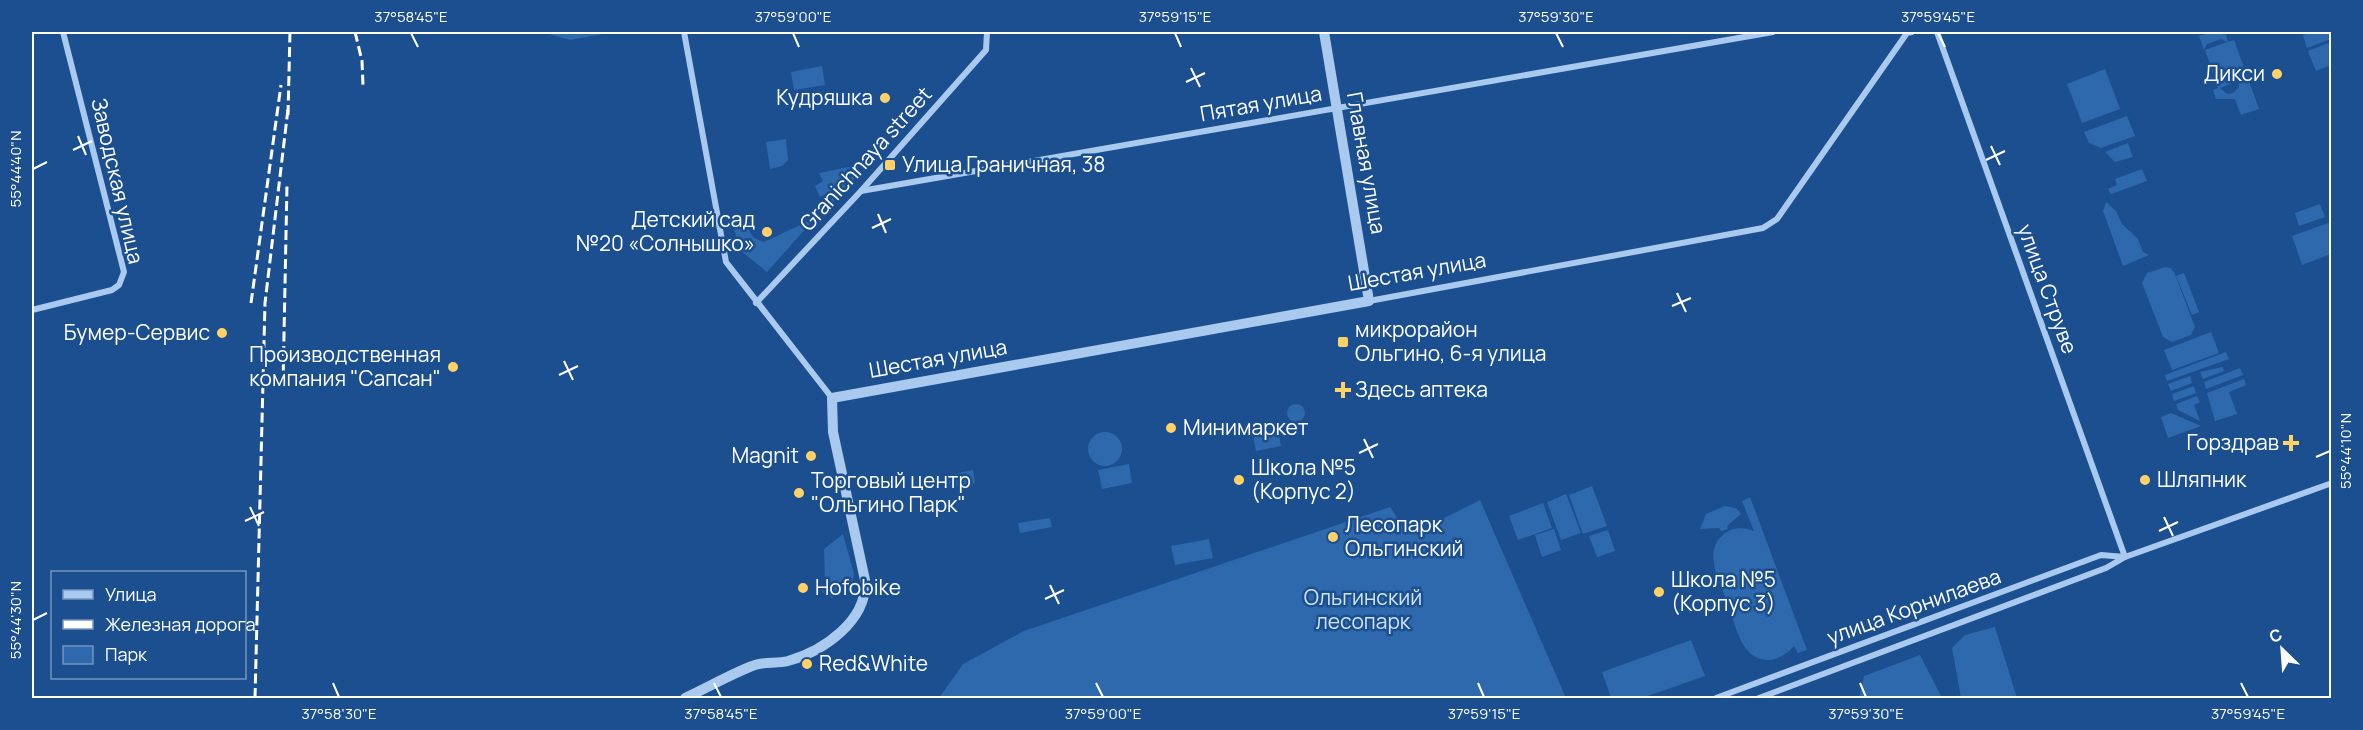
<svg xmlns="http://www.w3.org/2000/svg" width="2363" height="730" font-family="Manrope,sans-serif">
<rect width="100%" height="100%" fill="#1b4f8f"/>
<g fill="#2e69ad" fill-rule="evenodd">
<polygon points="541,32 614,32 570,40"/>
<path d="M2212,32H2225L2228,42L2234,40L2259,109L2241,115L2235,99H2216L2213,90L2218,88L2205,50L2227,42L2221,39L2207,44L2204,50L2199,36ZM2238,81L2239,87L2233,93L2227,94L2220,88Z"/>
<polygon points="2313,32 2331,32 2331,39 2307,48 2303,35"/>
<polygon points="2331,42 2331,65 2316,71 2308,51"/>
<polygon points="822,66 825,85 794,90 791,72"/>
<polygon points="2105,69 2120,109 2082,123 2067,84"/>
<polygon points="2127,116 2135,136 2101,148 2089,143 2084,132"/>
<polygon points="786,139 788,160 782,166 770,169 766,142"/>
<polygon points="2128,143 2133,157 2115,162 2105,152"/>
<polygon points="853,166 845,171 848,178 858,175 826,209 824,205 832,200 829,193 820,197 815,186 823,181 819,173"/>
<polygon points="2142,169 2147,181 2111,194 2108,189 2117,185 2115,179"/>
<polygon points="2106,202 2116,211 2122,224 2138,239 2143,252 2149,255 2123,266 2103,211"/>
<polygon points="2320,204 2325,217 2299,226 2295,213"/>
<polygon points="815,218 767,272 740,250 734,229 745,224 754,238 764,242"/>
<polygon points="2331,222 2331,254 2302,265 2292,236"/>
<polygon points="2165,267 2171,268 2174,272 2195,327 2191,335 2172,342 2163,337 2142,283 2147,273"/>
<polygon points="2184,273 2199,312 2192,315 2176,276"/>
<polygon points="2211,332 2219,353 2172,370 2164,350"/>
<polygon points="2226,352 2229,359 2167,381 2165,375"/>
<polygon points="2223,367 2224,371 2203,379 2200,372"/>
<polygon points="2240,368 2243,375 2206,389 2204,382"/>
<polygon points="2190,376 2192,383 2171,391 2168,384"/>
<polygon points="2244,379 2246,385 2229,392 2237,414 2215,421 2207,393"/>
<polygon points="2194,386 2196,393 2174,401 2172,394"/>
<polygon points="2197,396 2200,402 2194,405 2200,421 2178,410 2176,404"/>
<circle cx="1296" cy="413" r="9"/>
<polygon points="2171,413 2201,426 2168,438 2161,417"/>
<polygon points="1278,430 1281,446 1256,451 1253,435"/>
<circle cx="1105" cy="449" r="17"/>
<polygon points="1129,464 1132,483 1102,489 1098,470"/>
<polygon points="973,470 975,483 950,488 948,475"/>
<polygon points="1592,486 1607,526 1583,534 1569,495"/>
<polygon points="1566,494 1581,533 1561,540 1547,502"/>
<path d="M1750,497L1807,650L1798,653L1794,646C1783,659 1764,666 1750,653C1738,642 1734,621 1729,606C1721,585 1701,552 1724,534C1735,526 1743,528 1754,531L1742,501Z"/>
<polygon points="1480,500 1566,698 939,698 963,664 1024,631 1390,507 1403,526 1412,534"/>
<polygon points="1543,503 1552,528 1518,540 1509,516"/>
<polygon points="1725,506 1736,508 1741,514 1727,526 1728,529 1721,531 1719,528 1700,529 1706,514"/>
<polygon points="1050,518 1052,527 1020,533 1018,523"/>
<polygon points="1554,529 1561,550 1542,557 1535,535"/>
<polygon points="1608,530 1615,551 1597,557 1589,536"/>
<polygon points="843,534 854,574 851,588 832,598 822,592 825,582 824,549"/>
<polygon points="1209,539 1213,558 1175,565 1171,546"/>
<polygon points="1995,627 2017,698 1961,698 1952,648 1965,635"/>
<polygon points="1691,640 1705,676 1642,698 1611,698 1602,672"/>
<polygon points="1920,655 1942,698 1859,698 1864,676"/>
</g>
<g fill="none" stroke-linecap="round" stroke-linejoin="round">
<g stroke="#a9c9ee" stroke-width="6">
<polyline points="684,32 726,262 832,398"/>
<polyline points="1937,32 2125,557 2332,483"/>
<polyline points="861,191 1773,32"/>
<polyline points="1369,301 1763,228 1777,219 1907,33 1912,32"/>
<polyline points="756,303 861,191 986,50 987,32"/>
<polyline points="32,310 112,290 119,285 124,272 63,32"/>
<polyline points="1716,698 2101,555 2125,557 2106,568 1759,698"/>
</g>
<path stroke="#a9c9ee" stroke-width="10" d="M685,698C707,688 729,675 752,666C763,661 776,664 788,661C824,651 868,620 865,580L833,432L832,398L1369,301L1324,32"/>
<g stroke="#fff" stroke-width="3" stroke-dasharray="10 4.5" stroke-linecap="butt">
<polyline points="355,32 362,61 363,85"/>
<polyline points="288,115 290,32"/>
<polyline points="251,303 281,85"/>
<polyline points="283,385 287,184"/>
<polyline points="255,698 265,303 288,109"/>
</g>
</g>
<path fill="none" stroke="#fff" stroke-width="2" d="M411,33L418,47M793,33L799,47M1175,33L1181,47M1556,33L1563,47M1938,33L1945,47M1191,68L1200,87M1186,82L1205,73M78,136L86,155M1991,146L2000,165M73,150L92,141M1986,160L2005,151M33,169L47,162M878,214L886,233M872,228L891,219M1677,293L1686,312M1672,306L1691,298M564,361L573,380M559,375L578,366M1364,439L1373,458M1359,453L1378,444M2316,457L2330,451M250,507L259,526M2164,517L2173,536M245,521L264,512M2159,531L2178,522M1050,585L1059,604M1045,599L1064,590M33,620L47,613M333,683L339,697M714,683L721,697M1096,683L1103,697M1478,683L1484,697M1860,683L1866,697M2241,683L2248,697"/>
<g fill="#ffd166" stroke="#1b4f8f" stroke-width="2">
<circle cx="2277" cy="74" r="6"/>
<circle cx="885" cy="98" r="6"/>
<rect x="884" y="159" width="12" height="12" rx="3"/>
<circle cx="767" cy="232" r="6"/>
<circle cx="222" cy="333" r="6"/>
<rect x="1337" y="336" width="12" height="12" rx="3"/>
<circle cx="453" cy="367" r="6"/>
<path d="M1340 381h6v6h6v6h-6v6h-6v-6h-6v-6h6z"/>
<circle cx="1171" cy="428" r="6"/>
<path d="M2288 434h6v6h6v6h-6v6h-6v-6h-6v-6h6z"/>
<circle cx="811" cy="456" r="6"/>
<circle cx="1239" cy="480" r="6"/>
<circle cx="2145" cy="480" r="6"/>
<circle cx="799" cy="493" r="6"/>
<circle cx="1333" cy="537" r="6"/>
<circle cx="803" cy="588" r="6"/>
<circle cx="1659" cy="592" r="6"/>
<circle cx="807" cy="664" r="6"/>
</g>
<g text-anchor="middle" stroke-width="5" stroke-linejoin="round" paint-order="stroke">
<g font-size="21" fill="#fff" stroke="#1b4f8f" text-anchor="start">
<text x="2265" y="81" text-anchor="end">Дикси</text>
<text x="873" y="105" text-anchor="end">Кудряшка</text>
<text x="902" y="172">Улица Граничная, 38</text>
<text x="755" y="227" text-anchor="end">Детский сад<tspan x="755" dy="24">№20 «Солнышко»</tspan></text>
<text x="1355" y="337">микрорайон<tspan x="1355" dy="24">Ольгино, 6-я улица</tspan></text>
<text x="210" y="340" text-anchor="end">Бумер-Сервис</text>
<text x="441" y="362" text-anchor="end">Производственная<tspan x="441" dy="24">компания "Сапсан"</tspan></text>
<text x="1355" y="397">Здесь аптека</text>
<text x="1183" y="435">Минимаркет</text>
<text x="2279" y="450" text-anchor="end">Горздрав</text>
<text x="799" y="463" text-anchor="end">Magnit</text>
<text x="1251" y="475">Школа №5<tspan x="1251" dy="24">(Корпус 2)</tspan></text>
<text x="2157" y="487">Шляпник</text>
<text x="811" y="488">Торговый центр<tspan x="811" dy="24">"Ольгино Парк"</tspan></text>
<text x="1345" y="532">Лесопарк<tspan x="1345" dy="24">Ольгинский</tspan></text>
<text x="1671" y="587">Школа №5<tspan x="1671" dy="24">(Корпус 3)</tspan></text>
<text x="815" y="595">Hofobike</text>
<text x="819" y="671">Red&amp;White</text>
</g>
<g font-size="21" fill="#fff" stroke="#1b4f8f">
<text transform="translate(1261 104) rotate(-10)" y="7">Пятая улица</text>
<text transform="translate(866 159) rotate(-48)" y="7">Granichnaya street</text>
<text transform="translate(1366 163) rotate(80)" y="7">Главная улица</text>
<text transform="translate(117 181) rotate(77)" y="7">Заводская улица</text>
<text transform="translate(1417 272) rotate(-10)" y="7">Шестая улица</text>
<text transform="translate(2047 289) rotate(70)" y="7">улица Струве</text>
<text transform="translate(938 359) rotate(-10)" y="7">Шестая улица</text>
<text transform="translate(1914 607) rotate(-20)" y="7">улица Корнилаева</text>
</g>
<g font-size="21" fill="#cfe3fa" stroke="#1b4f8f">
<text x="1363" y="605">Ольгинский<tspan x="1363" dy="24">лесопарк</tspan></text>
</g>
</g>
<rect width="2363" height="730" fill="none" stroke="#1b4f8f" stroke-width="66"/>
<rect x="51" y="571" width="195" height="108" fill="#1b4f8f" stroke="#7695bc" stroke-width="1.5"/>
<rect x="63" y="590" width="30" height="9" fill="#a9c9ee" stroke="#7695bc" stroke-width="1.5"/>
<text x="105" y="601" font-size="18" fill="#ffffff">Улица</text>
<rect x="63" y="620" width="30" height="9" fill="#ffffff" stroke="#7695bc" stroke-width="1.5"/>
<text x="105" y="631" font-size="18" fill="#ffffff">Железная дорога</text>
<rect x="63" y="646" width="30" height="18" fill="#2e69ad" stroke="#7695bc" stroke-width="1.5"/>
<text x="105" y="661" font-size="18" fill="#ffffff">Парк</text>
<g transform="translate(2282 649) rotate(335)" stroke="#1b4f8f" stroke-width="4.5" paint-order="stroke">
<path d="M0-4.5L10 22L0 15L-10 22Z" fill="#ffffff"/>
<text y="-9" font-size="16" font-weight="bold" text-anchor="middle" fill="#ffffff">С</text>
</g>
<rect x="33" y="33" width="2297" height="664" fill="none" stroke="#fff" stroke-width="2"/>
<g font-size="15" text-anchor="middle" fill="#fff">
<text x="411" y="22">37°58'45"E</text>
<text x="793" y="22">37°59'00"E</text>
<text x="1175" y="22">37°59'15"E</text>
<text x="1556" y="22">37°59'30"E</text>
<text x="1938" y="22">37°59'45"E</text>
<text transform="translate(16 169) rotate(-90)" y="5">55°44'40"N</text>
<text transform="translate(2346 451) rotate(-90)" y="5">55°44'10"N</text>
<text transform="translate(16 620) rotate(-90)" y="5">55°44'30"N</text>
<text x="339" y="719">37°58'30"E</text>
<text x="721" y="719">37°58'45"E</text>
<text x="1103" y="719">37°59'00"E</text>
<text x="1484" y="719">37°59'15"E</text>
<text x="1866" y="719">37°59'30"E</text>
<text x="2248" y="719">37°59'45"E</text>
</g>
</svg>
